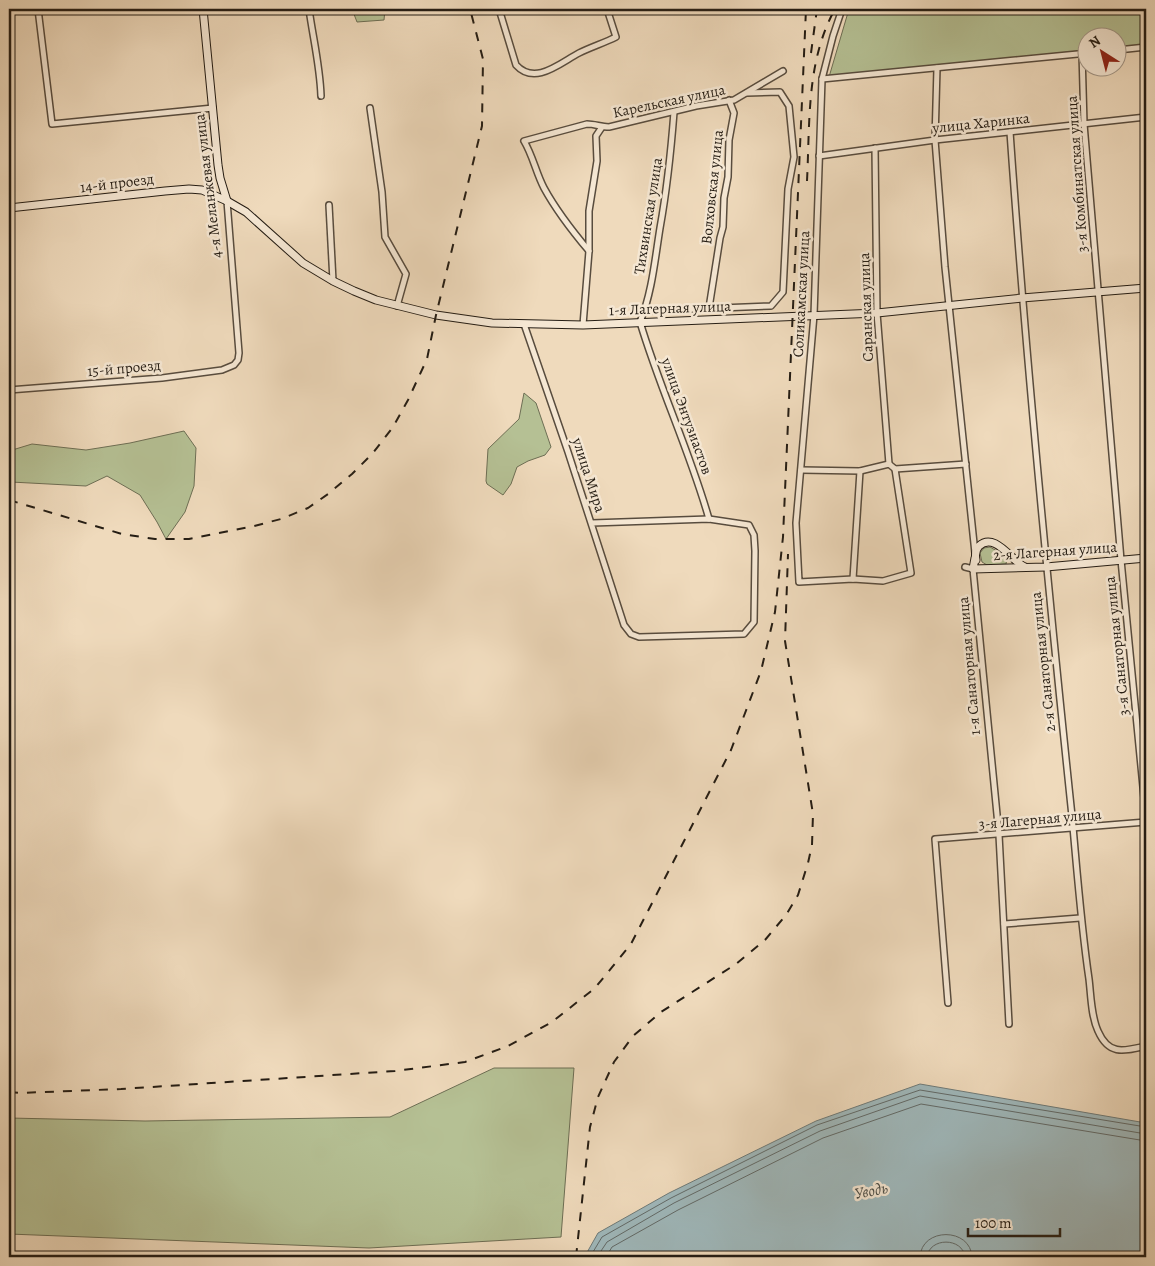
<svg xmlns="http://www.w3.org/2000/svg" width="1155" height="1266" font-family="Alegreya,serif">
<rect width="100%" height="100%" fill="#efdabc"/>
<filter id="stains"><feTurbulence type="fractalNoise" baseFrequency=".004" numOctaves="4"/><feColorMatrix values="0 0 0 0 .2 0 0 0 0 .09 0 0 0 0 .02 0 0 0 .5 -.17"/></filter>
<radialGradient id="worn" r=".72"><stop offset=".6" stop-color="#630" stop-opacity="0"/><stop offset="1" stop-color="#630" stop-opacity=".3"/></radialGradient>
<g fill="#b5c094" stroke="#6d6e54">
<polygon points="352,9 385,9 384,20 357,22"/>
<polygon points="849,9 1146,9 1146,45 1118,47 1118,38 1088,38 1087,50 829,77"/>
<polygon points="524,393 536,403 551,447 545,455 528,461 517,467 511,484 503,495 487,484 486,481 488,449 519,419"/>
<polygon points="184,431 196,448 194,486 185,512 166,539 157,522 140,495 107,476 86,486 11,482 9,476 9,451 32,444 86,450 130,443"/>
<polygon points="990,547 1004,555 1007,559 1006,564 987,565 982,562 980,553 984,548"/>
<polygon points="494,1068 574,1068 561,1237 369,1248 9,1234 9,1118 145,1121 390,1117"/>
</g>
<polygon fill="#9fb8bb" stroke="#6e7a78" points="920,1084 1146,1123 1146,1257 962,1257 945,1254 930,1257 578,1257 585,1256 598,1233 669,1193 816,1121"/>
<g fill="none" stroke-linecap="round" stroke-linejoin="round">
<g stroke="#626a68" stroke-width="1">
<polyline points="590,1257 602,1237 671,1198 817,1125 920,1090 1146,1127"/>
<polyline points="597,1257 607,1242 674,1203 820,1131 920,1096 1146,1134"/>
<polyline points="606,1257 612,1247 678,1210 823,1138 921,1104 1146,1141"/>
<path d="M920,1257C921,1227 971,1227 972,1257"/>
<path d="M927,1257C929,1237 963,1237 965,1257"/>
</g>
<g stroke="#584c3e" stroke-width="8">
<g id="street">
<polyline points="38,9 52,124 213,108"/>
<path d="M309,9C313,38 320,66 321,96"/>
<path d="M499,9L516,65C535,86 560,63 579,53C591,47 604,43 616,37L607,9"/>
<polyline points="842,9 833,36 822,79 814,315 796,523 799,582 853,579 883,581 911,573 895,469"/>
<polyline points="1118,50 1146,47"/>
<polyline points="1082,53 1084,124 1121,560 1146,818"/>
<polyline points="937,68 935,140 945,267 975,553"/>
<polyline points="822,79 1088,53"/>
<polyline points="370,108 382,192 385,237 406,274 397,306"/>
<path d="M674,112C671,151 667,189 660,228C655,259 652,293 640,322C660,389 690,452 709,519"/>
<path d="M1010,132C1026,361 1048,588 1072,816C1077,870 1081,925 1089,979C1091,995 1091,1016 1098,1031C1109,1056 1124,1051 1146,1046"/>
<polyline points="875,148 877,313 889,464"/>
<polyline points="819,156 935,140 1146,117"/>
<polyline points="329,205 333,281"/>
<path d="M589,251C573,232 556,210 544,188C536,173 533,156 524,141L587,124C595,124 601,127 609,127L696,106L734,100L783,71"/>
<polyline points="709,308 720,238 723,227 724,198 728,177 729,140 734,113 729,100"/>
<polyline points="645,311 771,306 783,292 788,189 794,157 789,106 780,92 747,93"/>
<polyline points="524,324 568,452 624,625 631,634 639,637 744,634 754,622 755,551 754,535 749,525 709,519 592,523"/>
<polyline points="583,325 589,251 589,211 597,161 596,136 602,127"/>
<polyline points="9,390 162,378 222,370 234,365 238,360 239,353 227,201"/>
<polyline points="801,470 860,471 889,464 895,469 966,464"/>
<polyline points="965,567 973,569 999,835 1009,1024"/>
<polyline points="853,579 860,471"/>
<polyline points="1004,924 1080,918"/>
<polyline points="948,1003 935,839 1146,822"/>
</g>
</g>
<g stroke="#251d14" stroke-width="9">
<g id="secondary">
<polyline points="203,9 218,165 220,178 227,201"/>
<polyline points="9,208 165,191 189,189 202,190 227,201 246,212 303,263 333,281 354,291 376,300 436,315 492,323 583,325 877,313 1022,298 1146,288"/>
<polyline points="975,558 973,569 1046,567 1146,558"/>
<path d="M976,560C975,555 975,550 979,546C995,531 1012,562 1025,567"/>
</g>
</g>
<use href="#street" stroke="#f5e7d3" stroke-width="5"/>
<use href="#secondary" stroke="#f5e7d3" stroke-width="7"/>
<g stroke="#251d14" stroke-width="2" stroke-dasharray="9 9" stroke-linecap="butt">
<polyline points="811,53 817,9"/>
<path d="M807,181C810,123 806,61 835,9"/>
<polyline points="9,500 122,534 155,539 189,539 254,526 281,519 308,508 328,494 352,474 373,453 393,427 408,400 427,359 436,315 482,126 483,59 470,9"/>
<polyline points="9,1092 20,1093 121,1089 395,1071 465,1062 508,1046 552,1022 595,988 631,944 731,750 761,671 775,612 783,537 806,9"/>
<polyline points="576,1257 590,1127 598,1097 614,1062 633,1036 661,1012 736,964 765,940 786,915 798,895 808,863 812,845 813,814 785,641 788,554"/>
</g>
</g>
<g text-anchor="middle" stroke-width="5" stroke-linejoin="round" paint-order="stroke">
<g font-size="15" fill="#251d14" stroke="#f5e7d3">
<text transform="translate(669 101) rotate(-12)" y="5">Карельская улица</text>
<text transform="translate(981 123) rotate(-6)" y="5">улица Харинка</text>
<text transform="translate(1077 174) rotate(-94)" y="5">3-я Комбинатская улица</text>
<text transform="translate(117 183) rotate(-7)" y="5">14-й проезд</text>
<text transform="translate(208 186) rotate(-97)" y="5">4-я Меланжевая улица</text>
<text transform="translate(712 187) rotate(-84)" y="5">Волховская улица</text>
<text transform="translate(648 216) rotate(-81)" y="5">Тихвинская улица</text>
<text transform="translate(801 294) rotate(-87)" y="5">Соликамская улица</text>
<text transform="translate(866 307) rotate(-92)" y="5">Саранская улица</text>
<text transform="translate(670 308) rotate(-2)" y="5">1-я Лагерная улица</text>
<text transform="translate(124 368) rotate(-5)" y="5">15-й проезд</text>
<text transform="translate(687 416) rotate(70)" y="5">улица Энтузиастов</text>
<text transform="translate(589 475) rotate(72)" y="5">улица Мира</text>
<text transform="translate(1055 551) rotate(-4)" y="5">2-я Лагерная улица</text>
<text transform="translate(1117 646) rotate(-96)" y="5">3-я Санаторная улица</text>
<text transform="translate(1043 662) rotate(-96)" y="5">2-я Санаторная улица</text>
<text transform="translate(969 666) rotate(-95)" y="5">1-я Санаторная улица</text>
<text transform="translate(1040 819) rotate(-5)" y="5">3-я Лагерная улица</text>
</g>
<g font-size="16" font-style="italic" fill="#4a4c46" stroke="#f5e7d3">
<text transform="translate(871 1190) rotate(-11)" y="6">Уводь</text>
</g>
</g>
<rect width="1155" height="1266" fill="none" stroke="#efdabc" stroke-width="30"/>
<rect x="10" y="10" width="1135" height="1246" fill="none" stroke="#251d14" stroke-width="2.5"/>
<rect x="15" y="15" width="1125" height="1236" fill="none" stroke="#251d14"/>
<g transform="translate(1102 52) rotate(324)"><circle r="24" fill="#f5e7d3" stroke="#a29687"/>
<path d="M0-4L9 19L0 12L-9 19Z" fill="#8f2418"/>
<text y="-8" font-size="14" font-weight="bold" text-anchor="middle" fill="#251d14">N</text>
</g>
<path d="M968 1228v8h92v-8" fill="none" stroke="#251d14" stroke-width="2.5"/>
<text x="975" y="1228" font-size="15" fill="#251d14" stroke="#f5e7d3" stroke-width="4" paint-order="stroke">100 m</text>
<rect width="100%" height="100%" filter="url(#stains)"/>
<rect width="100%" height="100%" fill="url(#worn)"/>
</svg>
